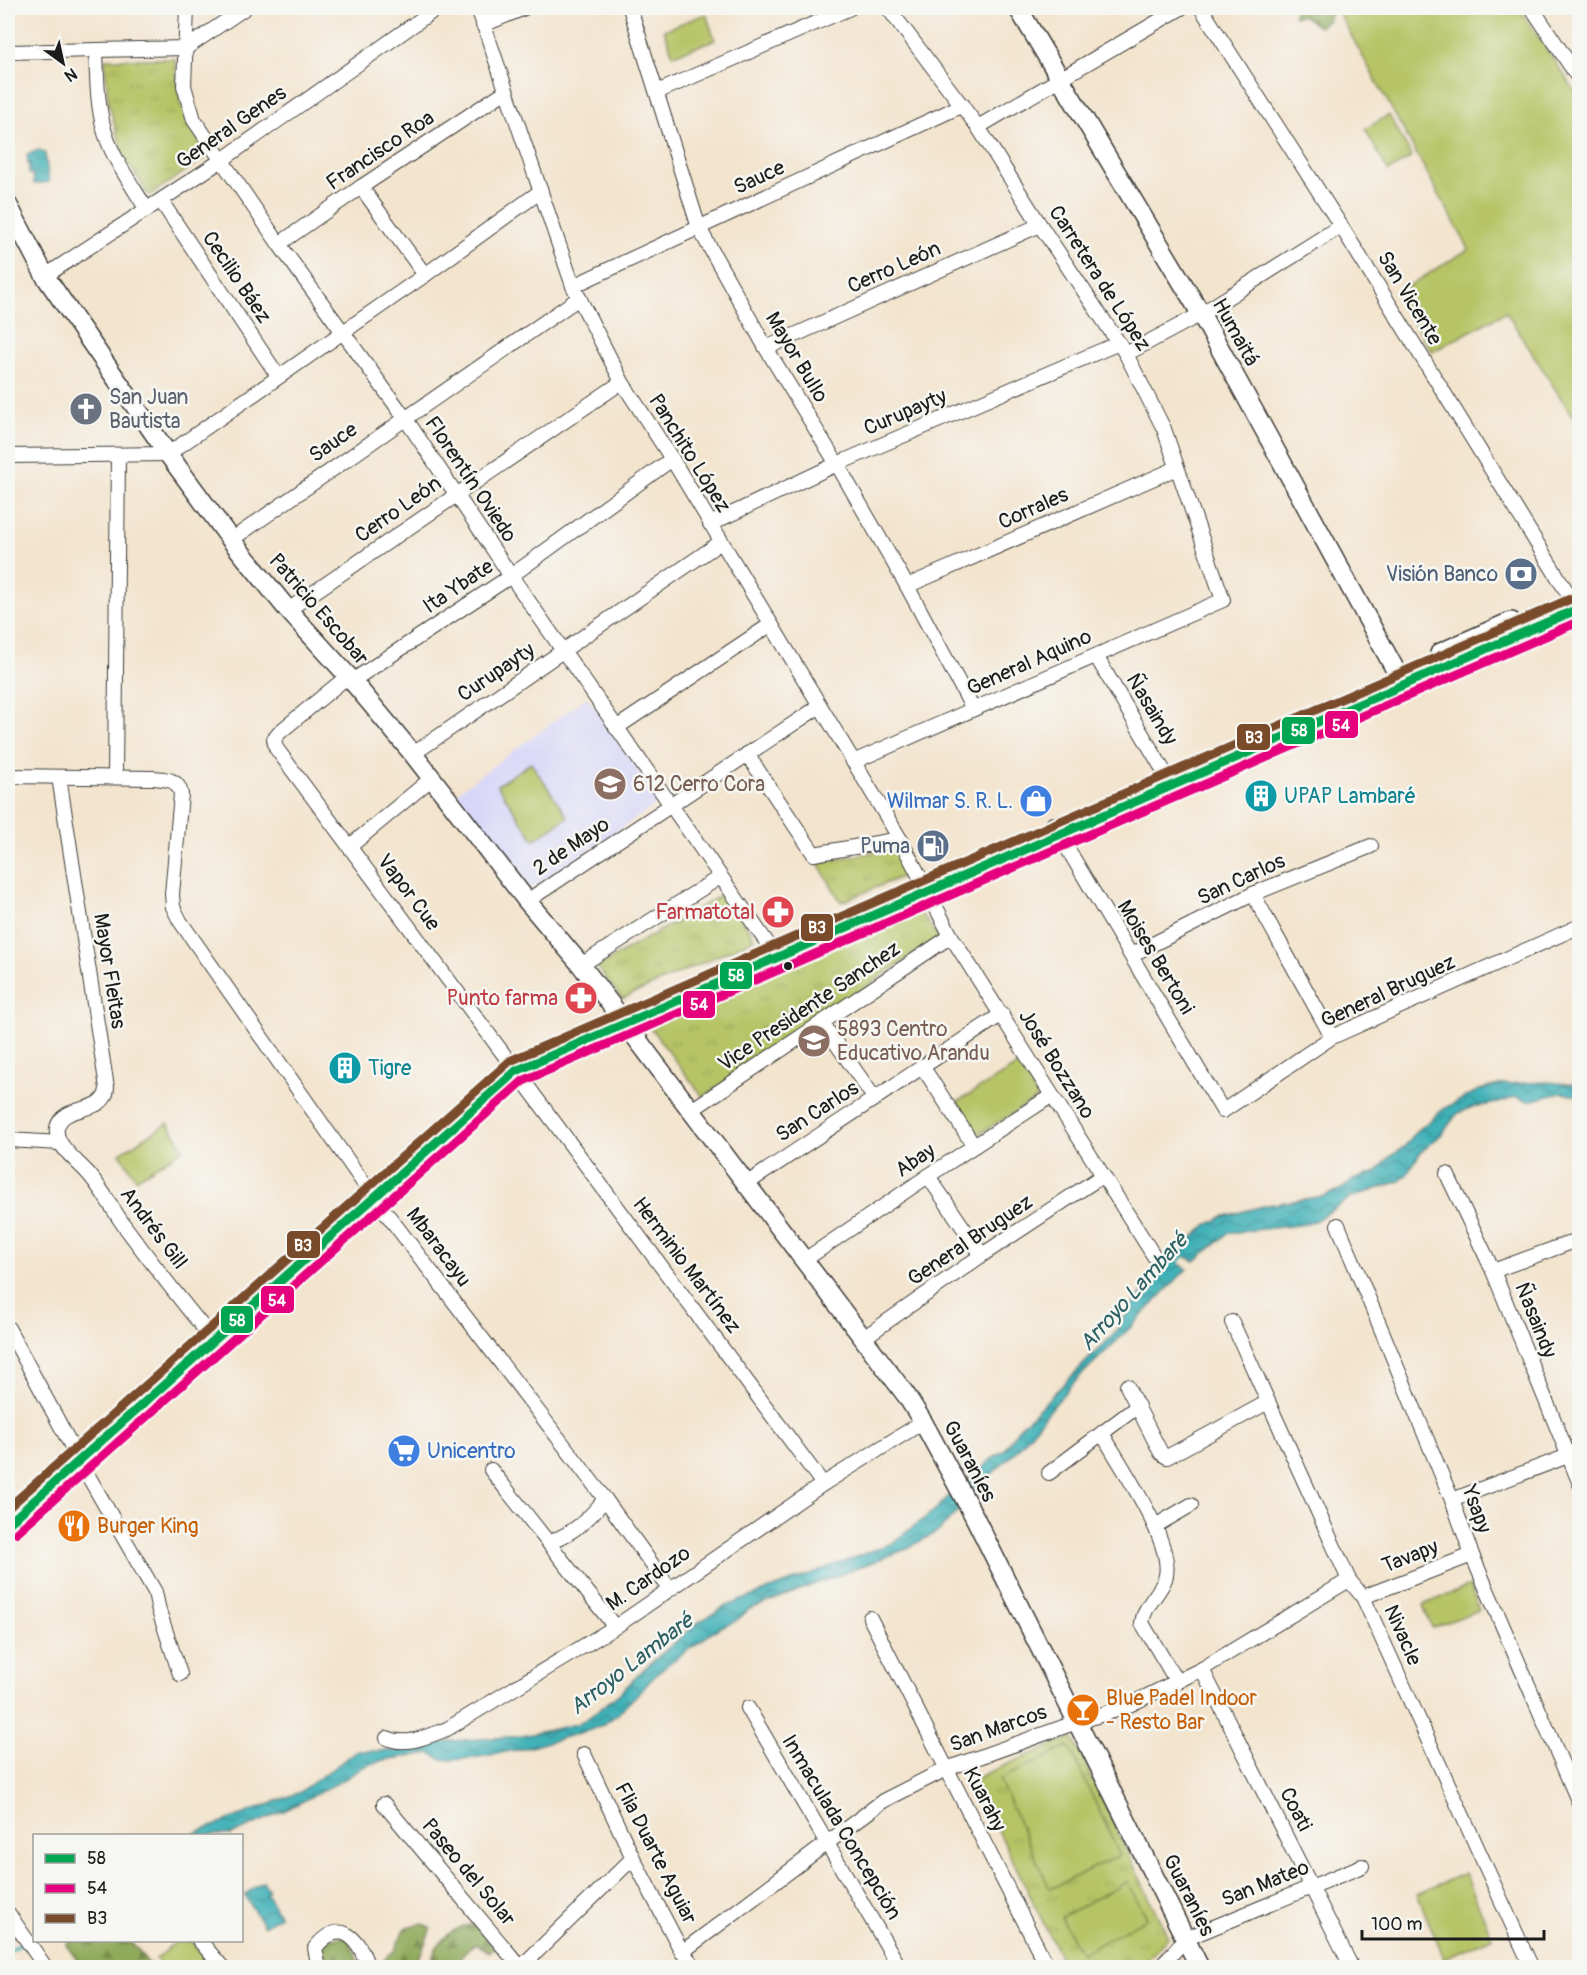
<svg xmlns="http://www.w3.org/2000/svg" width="1587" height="1975" font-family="Pangolin,sans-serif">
<defs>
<pattern id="forest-firs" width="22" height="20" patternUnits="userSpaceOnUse" patternTransform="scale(1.5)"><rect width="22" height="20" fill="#90aa5b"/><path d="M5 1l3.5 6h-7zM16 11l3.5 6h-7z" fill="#758a4a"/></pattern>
<pattern id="park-tufts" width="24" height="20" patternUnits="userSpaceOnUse" patternTransform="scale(1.5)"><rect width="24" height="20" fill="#b6c466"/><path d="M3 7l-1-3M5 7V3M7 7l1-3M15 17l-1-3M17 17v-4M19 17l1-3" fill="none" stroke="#9ca858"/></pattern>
<pattern id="water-waves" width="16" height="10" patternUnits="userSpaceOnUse" patternTransform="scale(1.5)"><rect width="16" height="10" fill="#40b1b7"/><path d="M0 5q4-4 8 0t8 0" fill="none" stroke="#358f94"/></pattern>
</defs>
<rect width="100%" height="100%" fill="#f6f6f2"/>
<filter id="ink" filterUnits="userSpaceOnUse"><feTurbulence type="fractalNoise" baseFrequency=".0167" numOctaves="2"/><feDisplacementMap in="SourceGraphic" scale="12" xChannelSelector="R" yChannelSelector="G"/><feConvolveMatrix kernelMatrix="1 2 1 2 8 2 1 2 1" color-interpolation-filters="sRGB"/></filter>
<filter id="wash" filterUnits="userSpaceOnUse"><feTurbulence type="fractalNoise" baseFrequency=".008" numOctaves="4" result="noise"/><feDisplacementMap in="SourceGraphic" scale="24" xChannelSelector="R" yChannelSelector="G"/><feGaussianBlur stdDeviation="1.35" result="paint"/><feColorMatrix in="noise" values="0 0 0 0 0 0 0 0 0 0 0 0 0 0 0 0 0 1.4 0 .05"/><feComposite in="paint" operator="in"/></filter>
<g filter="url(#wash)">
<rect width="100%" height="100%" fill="#f3e4ce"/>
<polygon fill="#d8d7f8" points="587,697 660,802 529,890 456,793"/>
<g fill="url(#forest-firs)" stroke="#56633c" stroke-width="1.5">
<polygon points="1295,8 1332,8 1328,20 1319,27 1304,16 1294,16"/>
<path d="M423,1923L431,1928C415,1969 419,1967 374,1968L395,1950L404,1929Z"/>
<path d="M471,1925L481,1927L494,1943L495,1948L490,1952L476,1944C465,1950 460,1954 461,1967H432C429,1948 452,1926 471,1925Z"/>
<polygon points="348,1936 360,1967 333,1967 323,1953 322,1948 328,1939"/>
<path d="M68,1941H128C139,1947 143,1959 152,1967H82L66,1945Z"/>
</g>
<g fill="url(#park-tufts)" stroke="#697041" stroke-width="1.5">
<polygon points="105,59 175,59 180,104 207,156 149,196 123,155 108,101"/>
<polygon points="895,848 908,874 841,902 818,863"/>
<polygon points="725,893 755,939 622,999 597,967"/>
<polygon points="917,908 939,937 703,1097 649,1026"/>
<polygon points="1072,1737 1168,1937 1141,1967 1065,1967 973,1779"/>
</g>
<g fill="#b6c466" stroke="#697041" stroke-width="1.5">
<polygon points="1336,8 1519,8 1579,97 1579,414 1573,417 1506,312 1432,352 1397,293 1469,249"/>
<polygon points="706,14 715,40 673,55 664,30"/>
<polygon points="1389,115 1412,157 1388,171 1365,129"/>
<polygon points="531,763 568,817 534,840 497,785"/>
<polygon points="1018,1065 1038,1098 977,1135 957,1102"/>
<polygon points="168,1123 184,1149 136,1179 120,1153"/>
<polygon points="1470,1586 1479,1610 1432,1628 1423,1605"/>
<polygon points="1069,1746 1120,1855 1050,1889 999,1780"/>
<polygon points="1465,1873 1492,1937 1444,1958 1417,1894"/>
<polygon points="1127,1882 1147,1918 1081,1954 1061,1917"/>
<polygon points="177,1941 190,1941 214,1967 164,1967 156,1959"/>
</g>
<g fill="url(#water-waves)" stroke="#2e666a" stroke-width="1.5">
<polygon points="39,150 45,153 49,182 34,184 33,174 29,174 29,166 31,163 28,164 27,154"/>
<polygon points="1547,1082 1579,1085 1579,1096 1562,1093 1528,1101 1515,1097 1499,1103 1472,1107 1457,1114 1441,1135 1420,1153 1408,1173 1400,1181 1350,1198 1318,1219 1307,1224 1228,1233 1195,1261 1176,1252 1207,1225 1222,1217 1267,1205 1324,1196 1340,1190 1353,1180 1376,1172 1390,1157 1405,1146 1416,1132 1445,1108 1479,1090 1503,1084"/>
<polygon points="1172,1259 1187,1269 1128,1330 1070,1386 1017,1450 974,1491 968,1481 995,1456 1004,1451 1017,1430 1114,1334 1134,1302"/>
<path d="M951,1494L960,1509L939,1531L904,1550L748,1610C739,1620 732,1624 720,1627L663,1668L618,1714L602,1725L590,1730L527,1748L479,1757L451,1760L441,1759L431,1753L383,1760L363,1767L345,1779L288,1809L231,1835H190L300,1792L357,1751H394L451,1741L522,1736L577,1724L588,1718L620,1693L645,1668L697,1623L726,1606L892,1543L936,1509Z"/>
<polygon points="263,1881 269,1891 266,1893 280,1916 264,1926 244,1895"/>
</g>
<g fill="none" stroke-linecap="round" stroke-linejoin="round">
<g stroke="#40b1b7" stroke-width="4">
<polyline points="1175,1265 1185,1253"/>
<polyline points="8,1952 34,1935"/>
</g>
</g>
</g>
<g filter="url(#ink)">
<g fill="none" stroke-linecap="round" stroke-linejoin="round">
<g stroke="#3c3a37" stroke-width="16">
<g id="street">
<polyline points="187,8 184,86 194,120 279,244 405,418 511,576 770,947 779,956"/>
<polyline points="478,8 573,286 622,382 672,459 900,839 951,936 1154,1256"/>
<polyline points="630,8 699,228 766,348 837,464 907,586 973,709"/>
<polyline points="1201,8 1341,226 1580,613"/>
<polyline points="1532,8 1580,80"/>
<polyline points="483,25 524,8"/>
<path d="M96,50C97,78 97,106 105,133C114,161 132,185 147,210"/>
<polyline points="8,52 186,48 245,8"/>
<polyline points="657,92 850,8"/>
<polyline points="978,127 1181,8"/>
<polyline points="361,187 425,275"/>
<polyline points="161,201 278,376"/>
<polyline points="279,244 361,187 506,91"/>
<polyline points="45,276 222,160 437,8"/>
<polyline points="573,286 963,105"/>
<polyline points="766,348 1040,225"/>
<polyline points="1126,354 1201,314 1341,226"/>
<polyline points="8,456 168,454 425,275 541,191"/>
<polyline points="710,524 837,464 1119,343"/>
<polyline points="231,540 579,298"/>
<polyline points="907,586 1177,468"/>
<polyline points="288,610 622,382"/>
<polyline points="1096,656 1172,785"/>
<polyline points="348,676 281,731 274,739 276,748 823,1484"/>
<polyline points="352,681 511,576 672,459"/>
<polyline points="616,728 770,625"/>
<polyline points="413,754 721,542"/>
<polyline points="747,754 814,854 900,839"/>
<polyline points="853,762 1223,600 1164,429 1126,354 1040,225 978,127 888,8"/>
<path d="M8,776L154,778C167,779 178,779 181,794L172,894L173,907L180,921L367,1188L605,1499L669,1588"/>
<path d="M59,777L107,1088C106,1116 63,1102 57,1128C54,1144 77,1161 87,1172C101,1187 111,1207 123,1224C152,1263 182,1303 214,1340"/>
<polyline points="115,777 118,455"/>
<polyline points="1053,824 1223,1111 1332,1037 1580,926"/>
<polyline points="349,847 431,779"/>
<polyline points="1253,894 1332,1037"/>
<polyline points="527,901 820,706"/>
<polyline points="1131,955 1253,894 1371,846"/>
<polyline points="581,965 720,877"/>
<polyline points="822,1023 875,1099"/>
<polyline points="922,1066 974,1146"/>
<polyline points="690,1111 951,936"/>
<polyline points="8,1140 60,1143"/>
<polyline points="1447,1174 1493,1271 1580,1484"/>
<polyline points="928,1176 982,1255"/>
<polyline points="746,1184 1002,1014"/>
<polyline points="1338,1225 1452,1500 1472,1555 1580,1805"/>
<polyline points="803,1261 928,1176 1051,1096"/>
<polyline points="1493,1271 1580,1239"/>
<polyline points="1232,1322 1349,1580 1363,1597 1532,1968"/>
<polyline points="8,1328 79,1460 155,1592 159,1611 180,1674"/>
<polyline points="862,1339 982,1255 1102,1176"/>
<polyline points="1127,1386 1161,1453 1167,1457 1268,1402"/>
<path d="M1102,1433C1119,1464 1177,1546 1165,1579C1159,1595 1144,1605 1142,1623L1177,1682"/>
<polyline points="491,1470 615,1627"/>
<polyline points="1049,1473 1138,1406"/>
<polyline points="1452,1500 1568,1456"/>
<polyline points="1155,1526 1191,1505"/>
<path d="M550,1542C575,1532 588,1520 605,1499"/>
<polyline points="1363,1597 1472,1555"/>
<polyline points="870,1618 1048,1968"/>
<polyline points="1202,1669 1352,1968"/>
<polyline points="748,1708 900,1968"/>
<path d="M387,1738C406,1747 428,1736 447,1729L615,1627L823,1484L923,1422"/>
<polyline points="584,1754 633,1858 682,1952 696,1968"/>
<polyline points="384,1804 521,1968"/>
<polyline points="8,1913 46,1968"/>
<polyline points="199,1940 223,1968"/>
<polyline points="682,1952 883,1801 946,1769 1077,1722 1123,1708 1202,1669 1349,1580"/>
<polyline points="521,1967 633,1858"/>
<path d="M319,1968L315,1948C340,1917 359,1937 368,1968"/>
<polyline points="1160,1968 1185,1939 1362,1866"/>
</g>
</g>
<g stroke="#3c3a37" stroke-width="21">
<g id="secondary">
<polyline points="1018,8 1201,314 1403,684"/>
<polyline points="8,205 45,276 168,454 231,540 288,610 348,676 413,754 527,901 581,965 906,1395 923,1422 974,1516 1200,1968"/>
</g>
</g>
<g stroke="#3c3a37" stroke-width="24">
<g id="primary">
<polyline points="1441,654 1511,623"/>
<polyline points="8,1524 516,1071 1580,608"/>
</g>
</g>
<use href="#street" stroke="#fff" stroke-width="14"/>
<use href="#secondary" stroke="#fff" stroke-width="18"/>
<use href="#primary" stroke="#fff" stroke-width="21"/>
<g stroke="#f6f6f2" stroke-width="14">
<polyline id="bus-1" points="8,1524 516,1071 1580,608"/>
</g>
<g stroke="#f6f6f2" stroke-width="14">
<polyline id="bus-2" points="16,1533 523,1081 1580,621"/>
</g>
<g stroke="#f6f6f2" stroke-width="14">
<polyline id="bus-3" points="8,1508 510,1061 1575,597"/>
</g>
<use href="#bus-1" stroke="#00a651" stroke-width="9"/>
<use href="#bus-2" stroke="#e5007d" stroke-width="9"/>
<use href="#bus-3" stroke="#7a4b2a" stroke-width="9"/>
</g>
</g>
<defs>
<g id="church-disc" transform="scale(1.725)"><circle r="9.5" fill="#6b7280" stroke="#f6f6f2"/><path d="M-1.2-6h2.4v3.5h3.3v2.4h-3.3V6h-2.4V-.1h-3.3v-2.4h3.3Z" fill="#fff"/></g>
<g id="bank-disc" transform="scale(1.725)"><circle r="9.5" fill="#5c6f8a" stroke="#f6f6f2"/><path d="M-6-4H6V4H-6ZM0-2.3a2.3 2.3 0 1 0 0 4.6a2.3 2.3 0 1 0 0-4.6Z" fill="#fff"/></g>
<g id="school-disc" transform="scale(1.725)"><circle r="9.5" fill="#8d6e63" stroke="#f6f6f2"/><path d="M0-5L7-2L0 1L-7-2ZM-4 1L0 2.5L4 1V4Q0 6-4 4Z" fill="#fff"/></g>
<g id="building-disc" transform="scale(1.725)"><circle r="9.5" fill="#0f9aa8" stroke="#f6f6f2"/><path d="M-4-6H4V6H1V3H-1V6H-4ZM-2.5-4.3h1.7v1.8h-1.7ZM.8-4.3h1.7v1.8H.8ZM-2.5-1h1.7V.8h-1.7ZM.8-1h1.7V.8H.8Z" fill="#fff"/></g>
<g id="shop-disc" transform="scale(1.725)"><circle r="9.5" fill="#3f7fe0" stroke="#f6f6f2"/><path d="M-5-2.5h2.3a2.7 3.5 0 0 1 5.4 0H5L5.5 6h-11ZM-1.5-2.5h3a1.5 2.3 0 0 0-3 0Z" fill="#fff"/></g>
<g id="fuel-disc" transform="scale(1.725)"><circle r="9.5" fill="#5c6f8a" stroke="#f6f6f2"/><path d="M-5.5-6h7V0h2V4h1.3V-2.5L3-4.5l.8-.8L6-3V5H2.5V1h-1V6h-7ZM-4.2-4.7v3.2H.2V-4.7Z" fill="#fff"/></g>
<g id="pharmacy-disc" transform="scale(1.725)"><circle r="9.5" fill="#e0444e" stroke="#f6f6f2"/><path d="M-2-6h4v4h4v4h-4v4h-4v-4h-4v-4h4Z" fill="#fff"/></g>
<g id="supermarket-disc" transform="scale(1.725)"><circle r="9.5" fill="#3f7fe0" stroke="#f6f6f2"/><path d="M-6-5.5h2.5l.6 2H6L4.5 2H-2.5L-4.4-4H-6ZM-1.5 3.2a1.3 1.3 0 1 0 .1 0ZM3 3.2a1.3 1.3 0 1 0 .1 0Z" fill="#fff"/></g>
<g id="restaurant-disc" transform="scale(1.725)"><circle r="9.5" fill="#e8710a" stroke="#f6f6f2"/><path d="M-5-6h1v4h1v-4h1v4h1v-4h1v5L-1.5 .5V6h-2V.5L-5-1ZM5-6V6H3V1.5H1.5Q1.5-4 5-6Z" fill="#fff"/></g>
<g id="bar-disc" transform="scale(1.725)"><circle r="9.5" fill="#e8710a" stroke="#f6f6f2"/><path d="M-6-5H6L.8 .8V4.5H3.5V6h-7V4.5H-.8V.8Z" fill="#fff"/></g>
</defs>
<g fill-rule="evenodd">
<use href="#church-disc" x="86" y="409"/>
<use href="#bank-disc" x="1521" y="574"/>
<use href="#school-disc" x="610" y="784"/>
<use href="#building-disc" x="1261" y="796"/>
<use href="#shop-disc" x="1036" y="801"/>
<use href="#fuel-disc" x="933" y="846"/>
<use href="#pharmacy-disc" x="778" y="912"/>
<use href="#pharmacy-disc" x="581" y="998"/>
<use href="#school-disc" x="814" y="1041"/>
<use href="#building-disc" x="345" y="1068"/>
<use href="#supermarket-disc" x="404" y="1451"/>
<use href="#restaurant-disc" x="74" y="1526"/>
<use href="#bar-disc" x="1083" y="1710"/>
</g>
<circle fill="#1c1c1c" stroke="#f6f6f2" stroke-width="2" cx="788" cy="966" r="5"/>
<g text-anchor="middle" stroke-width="5" stroke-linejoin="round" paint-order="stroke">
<g font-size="21" fill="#1c1c1c" stroke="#f6f6f2">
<text transform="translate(231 127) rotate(-35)" y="7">General Genes</text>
<text transform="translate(380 150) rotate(-34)" y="7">Francisco Roa</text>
<text transform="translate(759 177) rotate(-25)" y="7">Sauce</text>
<text transform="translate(894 267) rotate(-24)" y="7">Cerro León</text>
<text transform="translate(237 277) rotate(56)" y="7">Cecilio Báez</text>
<text transform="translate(1100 278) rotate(57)" y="7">Carretera de López</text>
<text transform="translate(1410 298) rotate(59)" y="7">San Vicente</text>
<text transform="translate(1236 332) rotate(61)" y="7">Humaitá</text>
<text transform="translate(797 357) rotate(59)" y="7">Mayor Bullo</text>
<text transform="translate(905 412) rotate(-23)" y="7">Curupayty</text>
<text transform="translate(333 442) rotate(-35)" y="7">Sauce</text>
<text transform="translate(690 453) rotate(58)" y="7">Panchito López</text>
<text transform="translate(471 479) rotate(56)" y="7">Florentín Oviedo</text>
<text transform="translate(1033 508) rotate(-24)" y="7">Corrales</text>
<text transform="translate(398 509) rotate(-35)" y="7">Cerro León</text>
<text transform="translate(458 586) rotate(-34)" y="7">Ita Ybate</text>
<text transform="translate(319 609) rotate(49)" y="7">Patricio Escobar</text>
<text transform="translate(1029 662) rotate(-24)" y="7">General Aquino</text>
<text transform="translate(496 672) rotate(-34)" y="7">Curupayty</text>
<text transform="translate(1152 709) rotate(59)" y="7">Ñasaindy</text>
<text transform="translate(571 846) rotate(-34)" y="7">2 de Mayo</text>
<text transform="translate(1241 879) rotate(-25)" y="7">San Carlos</text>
<text transform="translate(409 892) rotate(53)" y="7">Vapor Cue</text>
<text transform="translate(1156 957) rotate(59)" y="7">Moises Bertoni</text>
<text transform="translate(110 971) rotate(81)" y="7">Mayor Fleitas</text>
<text transform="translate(1388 991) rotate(-25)" y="7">General Bruguez</text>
<text transform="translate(809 1006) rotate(-34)" y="7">Vice Presidente Sanchez</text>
<text transform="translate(1057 1064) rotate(58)" y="7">José Bozzano</text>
<text transform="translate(817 1111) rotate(-33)" y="7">San Carlos</text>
<text transform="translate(915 1160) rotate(-34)" y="7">Abay</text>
<text transform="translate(154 1228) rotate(53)" y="7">Andrés Gill</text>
<text transform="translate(970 1240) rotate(-34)" y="7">General Bruguez</text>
<text transform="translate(439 1247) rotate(53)" y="7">Mbaracayu</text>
<text transform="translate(687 1265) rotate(53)" y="7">Herminio Martínez</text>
<text transform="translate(1536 1320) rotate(68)" y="7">Ñasaindy</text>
<text transform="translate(970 1461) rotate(62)" y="7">Guaraníes</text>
<text transform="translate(1477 1509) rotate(70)" y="7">Ysapy</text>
<text transform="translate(1410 1556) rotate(-21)" y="7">Tavapy</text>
<text transform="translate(648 1578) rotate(-35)" y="7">M. Cardozo</text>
<text transform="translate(1403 1635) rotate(66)" y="7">Nivacle</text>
<text transform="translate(998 1728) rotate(-20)" y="7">San Marcos</text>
<text transform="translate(985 1799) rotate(63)" y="7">Kuarahy</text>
<text transform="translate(1296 1809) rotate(63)" y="7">Coati</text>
<text transform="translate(842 1827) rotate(59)" y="7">Inmaculada Concepción</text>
<text transform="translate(656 1853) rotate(63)" y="7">Flia Duarte Aguiar</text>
<text transform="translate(469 1872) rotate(50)" y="7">Paseo del Solar</text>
<text transform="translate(1265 1883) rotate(-22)" y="7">San Mateo</text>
<text transform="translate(1189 1895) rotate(63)" y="7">Guaraníes</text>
</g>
<g font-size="21" fill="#5b616d" stroke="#f6f6f2" text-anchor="start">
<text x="109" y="404">San Juan<tspan x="109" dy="24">Bautista</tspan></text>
</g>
<g font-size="21" fill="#4e5e75" stroke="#f6f6f2" text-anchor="end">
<text x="1498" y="581">Visión Banco</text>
<text x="910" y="853">Puma</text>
</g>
<g font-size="21" fill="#785e54" stroke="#f6f6f2" text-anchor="start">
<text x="633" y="791">612 Cerro Cora</text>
<text x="837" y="1036">5893 Centro<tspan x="837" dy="24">Educativo Arandu</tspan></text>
</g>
<g font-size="21" fill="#0d838f" stroke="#f6f6f2" text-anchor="start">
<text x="1284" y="803">UPAP Lambaré</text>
<text x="368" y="1075">Tigre</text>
</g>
<g font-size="21" fill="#366cbe" stroke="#f6f6f2" text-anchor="end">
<text x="1013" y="808">Wilmar S. R. L.</text>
<text x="427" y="1458" text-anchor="start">Unicentro</text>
</g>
<g font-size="21" fill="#be3a42" stroke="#f6f6f2" text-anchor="end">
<text x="755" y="919">Farmatotal</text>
<text x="558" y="1005">Punto farma</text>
</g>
<g font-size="21" fill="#c56008" stroke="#f6f6f2" text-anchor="start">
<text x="97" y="1533">Burger King</text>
<text x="1106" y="1705">Blue Padel Indoor<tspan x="1106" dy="24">- Resto Bar</tspan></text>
</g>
<g font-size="22" font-style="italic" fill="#2c5f62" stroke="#f6f6f2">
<text transform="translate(1133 1291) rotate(-48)" y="8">Arroyo Lambaré</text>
<text transform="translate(631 1663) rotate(-38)" y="8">Arroyo Lambaré</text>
</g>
</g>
<g stroke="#f6f6f2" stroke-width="2">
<rect x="1324" y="710" width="35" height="29" rx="6" fill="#e5007d"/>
<rect x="1281" y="716" width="35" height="29" rx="6" fill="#00a651"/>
<rect x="1236" y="723" width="35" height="28" rx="6" fill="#7a4b2a"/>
<rect x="800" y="913" width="34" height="29" rx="6" fill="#7a4b2a"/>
<rect x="719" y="961" width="34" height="29" rx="6" fill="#00a651"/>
<rect x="682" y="990" width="34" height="29" rx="6" fill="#e5007d"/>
<rect x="286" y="1230" width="35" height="29" rx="6" fill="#7a4b2a"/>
<rect x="260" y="1285" width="35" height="29" rx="6" fill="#e5007d"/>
<rect x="220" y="1305" width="34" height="29" rx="6" fill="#00a651"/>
</g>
<g font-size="16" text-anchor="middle" font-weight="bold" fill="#fff">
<text x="1341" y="731">54</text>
<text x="1299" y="736">58</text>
<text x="1254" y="743">B3</text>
<text x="817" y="933">B3</text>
<text x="736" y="981">58</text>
<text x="699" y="1010">54</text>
<text x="303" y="1251">B3</text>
<text x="277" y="1306">54</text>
<text x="237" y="1326">58</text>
</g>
<rect width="1587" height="1975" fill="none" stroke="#f6f6f2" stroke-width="30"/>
<rect x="33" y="1834" width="210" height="108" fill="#f6f6f2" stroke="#9f9f9c" stroke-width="1.5"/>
<rect x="45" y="1854" width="30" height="9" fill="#00a651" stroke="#9f9f9c" stroke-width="1.5"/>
<text x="87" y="1864" font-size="18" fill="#1c1c1c">58</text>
<rect x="45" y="1884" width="30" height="9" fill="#e5007d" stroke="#9f9f9c" stroke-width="1.5"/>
<text x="87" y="1894" font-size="18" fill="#1c1c1c">54</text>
<rect x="45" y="1914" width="30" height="9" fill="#7a4b2a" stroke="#9f9f9c" stroke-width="1.5"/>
<text x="87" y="1924" font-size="18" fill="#1c1c1c">B3</text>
<g transform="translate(63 63) rotate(147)" stroke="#f6f6f2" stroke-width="4.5" paint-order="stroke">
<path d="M0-4.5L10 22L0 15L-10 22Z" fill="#1c1c1c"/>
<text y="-9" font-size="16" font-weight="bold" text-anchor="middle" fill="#1c1c1c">N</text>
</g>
<path d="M1362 1930v9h182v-9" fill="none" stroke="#1c1c1c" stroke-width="3"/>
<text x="1371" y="1930" font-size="18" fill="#1c1c1c" stroke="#f6f6f2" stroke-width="4.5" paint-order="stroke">100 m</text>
</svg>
